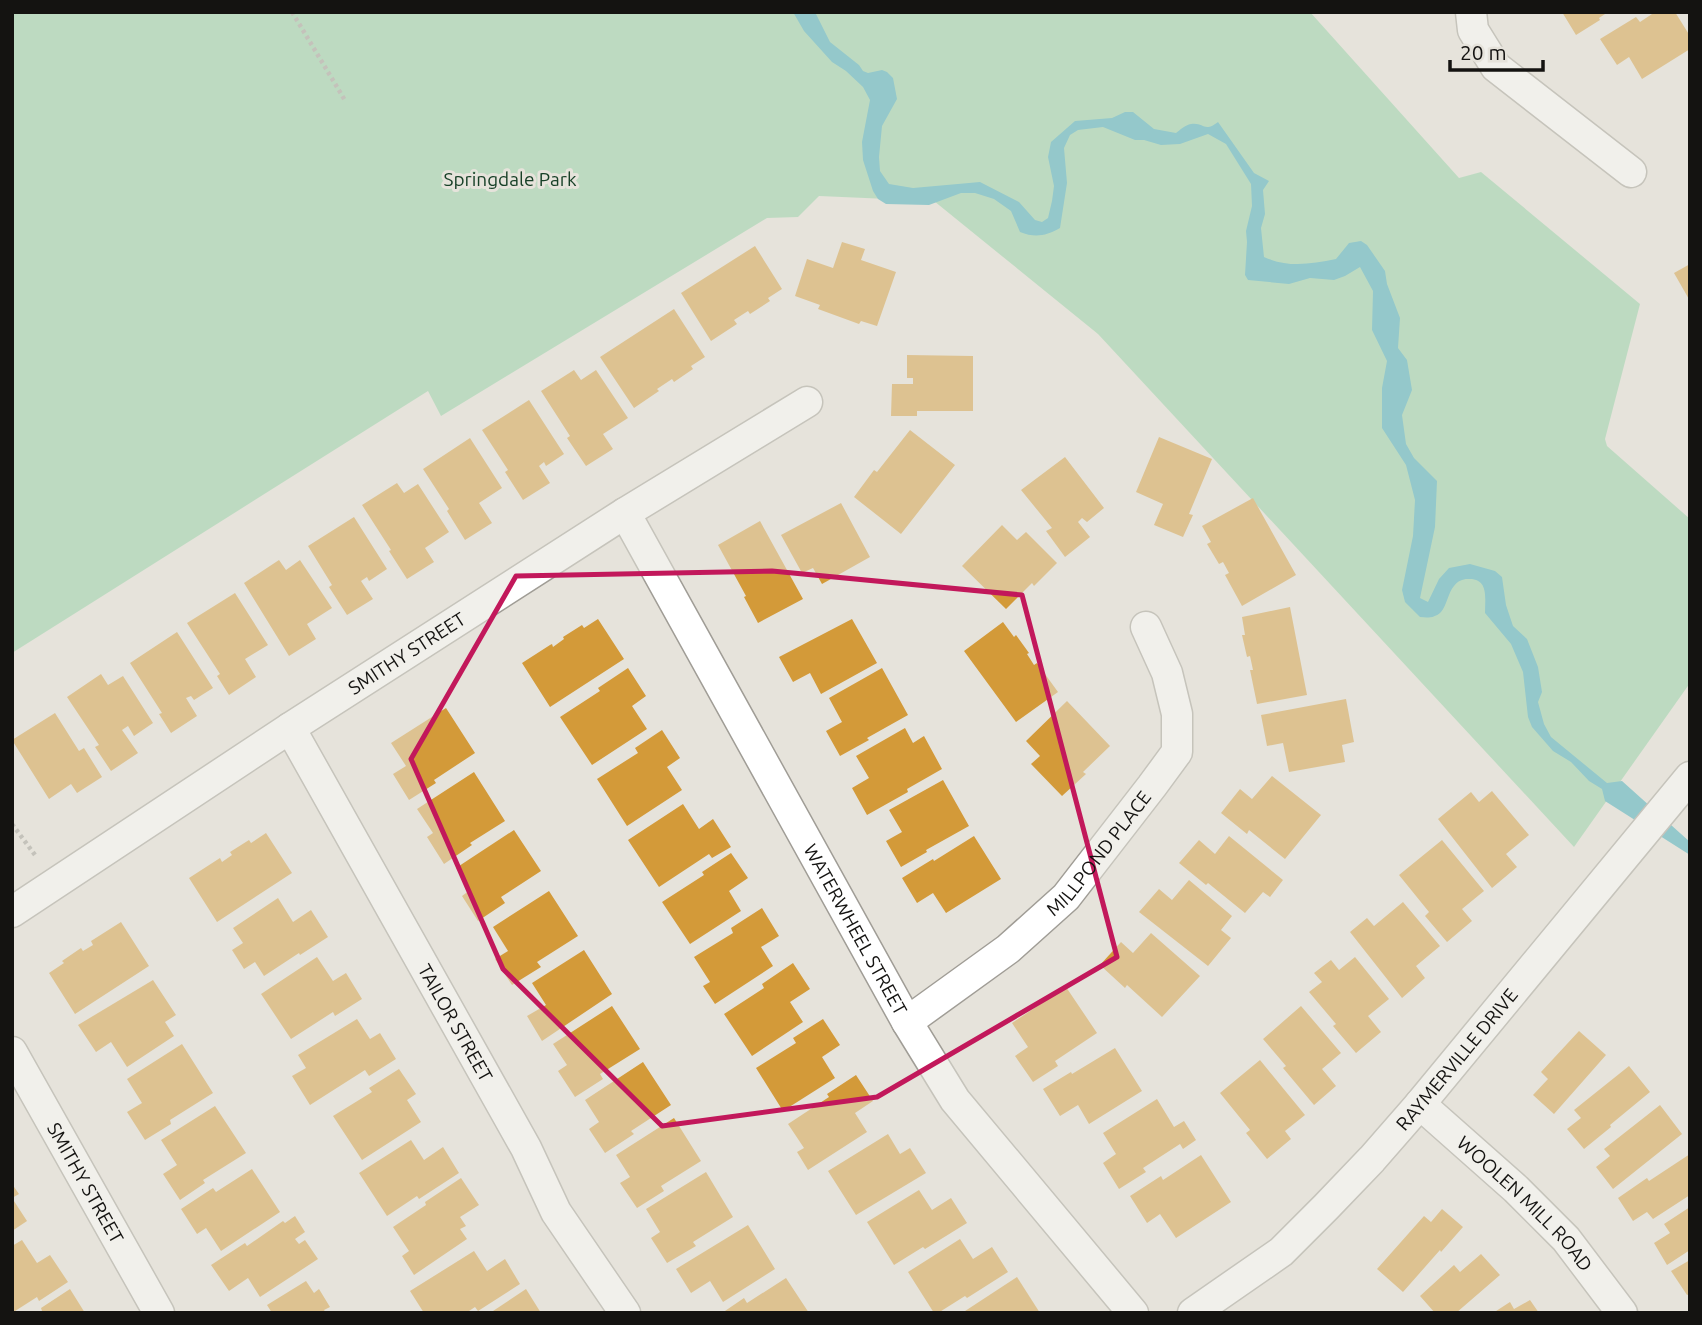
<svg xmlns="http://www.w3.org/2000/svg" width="1702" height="1325" font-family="Ubuntu,sans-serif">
<rect width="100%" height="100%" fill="#e6e3db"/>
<polygon fill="#8dcfa3" points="12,12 1310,12 1459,178 1481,172 1640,304 1605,439 1607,446 1690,519 1690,683 1574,847 1098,334 934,201 819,196 798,217 767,218 441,416 428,391 12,653"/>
<path fill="#31a7b8" d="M793,12H815L830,42L859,65L863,71L868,73L882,70L887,72L893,78L897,99L882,126L879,157L880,171L889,184L913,188L980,182L1019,202L1035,220L1042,222L1048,218L1052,201L1054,186L1048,157L1051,142L1075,121L1112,118L1125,112H1133L1154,129L1176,133C1180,130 1185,125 1191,124C1204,122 1204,133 1218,122L1254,173L1269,181L1263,190L1265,214L1261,228L1264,257C1289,268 1310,264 1336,259L1349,243L1361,241L1367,245L1385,271L1387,284L1400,318L1398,348L1407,360L1412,390L1402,415L1406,444L1414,458L1437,481L1435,527L1420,598L1428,602L1439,579L1449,568L1470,564L1495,571L1502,577L1506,605L1513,626L1527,639L1538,667L1542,692L1538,702L1544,724L1551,737L1607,783L1622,781L1690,842V855L1605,801L1602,789L1589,781L1571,762L1553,751L1532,727L1528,717L1523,672L1511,644L1485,613C1485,598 1489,578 1468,579C1462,579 1458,581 1454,586C1448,593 1447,605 1441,612C1435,618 1428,618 1420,617L1405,602L1402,590L1413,536L1415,500L1406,465L1382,428V388L1387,361L1372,330L1373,291L1360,267L1345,276L1334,280L1310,278L1289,284L1248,280L1245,275L1247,242L1246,231L1252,206L1251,184L1226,144L1208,134L1180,144L1161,145L1144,140H1135L1103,127L1078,130L1070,135L1064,148L1067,183L1060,228C1046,236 1035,238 1020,232L1011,211L994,199L975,193H961L929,205L886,204L878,199L873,191L863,160L862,142L870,100L863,87L846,71L832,62L804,31Z"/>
<g fill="#d39a39">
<polygon points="1562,12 1608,12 1599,18 1600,20 1576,35"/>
<polygon points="1655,12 1675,12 1690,36 1690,49 1642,79 1629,57 1617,65 1600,39 1636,17 1640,22"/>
<polygon points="842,242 865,249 861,260 896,272 877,326 861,321 859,324 818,309 820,305 795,296 807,259 833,268"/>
<polygon points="755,246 782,289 768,298 770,301 750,314 748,311 734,320 737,324 711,341 681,293"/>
<polygon points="1690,264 1690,301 1674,273"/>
<polygon points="674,309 705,357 691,366 693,369 674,382 672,379 657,389 659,391 634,408 600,357"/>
<polygon points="907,355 973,356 973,411 917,411 917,416 891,416 892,384 913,384 913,378 907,378"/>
<polygon points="574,370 581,380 596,370 628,418 603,434 613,449 586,466 567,438 570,436 541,391"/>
<polygon points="529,400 564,454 546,466 544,462 539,466 550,483 523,500 505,472 508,470 482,430"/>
<polygon points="910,430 955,465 901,534 854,497 874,470 877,472"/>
<polygon points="1159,437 1212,459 1189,514 1193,515 1183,537 1154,525 1163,504 1136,492"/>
<polygon points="470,438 502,488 479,503 492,523 465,540 447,511 449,509 423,469"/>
<polygon points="1065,457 1104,508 1087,522 1082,518 1078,522 1090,537 1065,557 1046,531 1052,528 1021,490"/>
<polygon points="397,483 404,493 418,484 449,532 425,548 434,562 407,579 389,551 391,550 362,505"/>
<polygon points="1253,498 1296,575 1242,606 1225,575 1229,573 1223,562 1219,564 1207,544 1211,542 1202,526"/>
<polygon points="841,503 870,557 822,584 813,568 802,573 781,535"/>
<polygon points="354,517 387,569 369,581 367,577 361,581 373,599 347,615 329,587 332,585 308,546"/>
<polygon points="760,521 803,599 758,623 744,597 746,596 718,545"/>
<polygon points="1002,525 1017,540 1026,532 1057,563 1034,586 1032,583 1006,609 962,566"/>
<polygon points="279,560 286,570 300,560 332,608 307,624 316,639 289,656 244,583"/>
<polygon points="235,593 268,645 245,659 256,677 229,695 217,676 220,674 187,623"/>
<polygon points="1290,607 1307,695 1257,704 1250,670 1253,670 1250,656 1247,657 1242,635 1245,635 1242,617"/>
<polygon points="598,619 624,659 550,707 522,663 550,645 552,644 553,647 564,639 563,637 582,625 584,628"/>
<polygon points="852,619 877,663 821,694 810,673 793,682 779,657"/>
<polygon points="1003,622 1014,637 1016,635 1029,653 1027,654 1034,665 1037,663 1058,692 1016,722 964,651"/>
<polygon points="177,632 213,688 194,700 191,696 186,698 197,716 171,733 159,714 162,713 130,663"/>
<polygon points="628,668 646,696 632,706 647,729 592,765 560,717 600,691 598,688"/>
<polygon points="882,668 908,715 867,738 869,740 840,756 826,731 842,722 829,698"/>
<polygon points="101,674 108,685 123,676 153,723 134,736 128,726 122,730 138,753 111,771 95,747 99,745 67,697"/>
<polygon points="1346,699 1354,742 1342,745 1345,762 1289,772 1283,743 1267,746 1261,715"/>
<polygon points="1067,701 1110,746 1083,772 1086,774 1062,796 1031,764 1040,756 1026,741"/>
<polygon points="446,708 475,753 434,780 436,783 409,800 393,774 406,766 391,743"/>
<polygon points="55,713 79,751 84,748 102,777 77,793 71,784 49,799 12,740"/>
<polygon points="905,728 913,743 924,736 942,769 907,789 908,792 867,815 852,788 869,778 856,756"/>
<polygon points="662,730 680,758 667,767 682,790 627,826 597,779 638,753 635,748"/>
<polygon points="474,772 505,821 470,843 472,845 444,864 427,837 433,833 417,809"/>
<polygon points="1272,776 1321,815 1285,859 1249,830 1247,834 1221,813 1240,789 1252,799"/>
<polygon points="943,780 969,826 926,850 927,852 901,867 886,841 902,832 889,810"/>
<polygon points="1492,791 1529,835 1506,854 1517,867 1492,888 1438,819 1471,792 1479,802"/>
<polygon points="683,804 699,829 713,819 731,847 712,858 709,854 659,887 628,840"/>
<polygon points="514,830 541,871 501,897 505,903 478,921 462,896 470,890 456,868"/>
<polygon points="266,833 292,873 217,922 189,878 220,858 222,862 232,855 230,852 249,840 251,843"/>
<polygon points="974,836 1001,879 946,913 933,893 917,903 902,878 933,859 934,861"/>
<polygon points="1229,836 1283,880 1270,897 1263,892 1245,913 1208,883 1206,885 1179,863 1199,840 1215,854"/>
<polygon points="1442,840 1484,891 1462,909 1472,921 1447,942 1425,916 1429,912 1399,875"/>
<polygon points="731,853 748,878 729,891 741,911 690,944 662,902 704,875 702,872"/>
<polygon points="1189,880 1232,916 1221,930 1231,938 1208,966 1139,912 1159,889 1172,900"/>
<polygon points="549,891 578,936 537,962 541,967 512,985 495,959 508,951 493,927"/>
<polygon points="278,898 293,922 311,910 328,937 300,955 299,953 264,976 255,962 244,969 232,950 243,943 233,928"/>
<polygon points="1403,902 1440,946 1416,966 1425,978 1402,998 1350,932 1367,918 1374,926"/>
<polygon points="762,908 779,936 761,947 773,966 715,1004 703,986 710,982 694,957 733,933 731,928"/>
<polygon points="121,922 149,966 75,1014 49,973 64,963 62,961 81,948 83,951 93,945 91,941"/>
<polygon points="1151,933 1200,976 1162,1017 1127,985 1125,988 1100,965 1121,942 1133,953"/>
<polygon points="584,950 612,994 542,1041 527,1016 546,1005 532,983"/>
<polygon points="317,957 333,981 346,973 362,999 335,1016 333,1012 291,1039 261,994"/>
<polygon points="1355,957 1389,999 1368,1016 1381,1032 1356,1053 1333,1026 1336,1024 1309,992 1322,982 1314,973 1331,960 1339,970"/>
<polygon points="793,963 810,989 790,1002 803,1022 752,1056 724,1014 764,988 762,984"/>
<polygon points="153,980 176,1015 165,1022 174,1036 127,1067 111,1042 96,1052 78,1025"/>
<polygon points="1066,987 1097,1033 1055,1061 1058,1066 1033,1082 1015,1056 1028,1047 1012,1023"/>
<polygon points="612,1006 640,1049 600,1074 603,1079 575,1097 558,1071 567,1065 553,1044"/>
<polygon points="1301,1006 1341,1053 1322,1069 1336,1086 1314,1105 1283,1068 1286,1066 1263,1039"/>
<polygon points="357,1019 370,1039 380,1033 396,1059 369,1076 365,1070 310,1105 292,1076 306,1068 298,1055"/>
<polygon points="823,1019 840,1045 822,1057 835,1078 783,1111 756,1068 796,1043 793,1038"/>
<polygon points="1579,1031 1606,1055 1554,1114 1533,1095 1548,1079 1541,1072"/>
<polygon points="182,1044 213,1093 170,1120 171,1124 145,1140 127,1112 142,1103 127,1079"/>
<polygon points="1115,1048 1142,1091 1089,1124 1078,1105 1060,1116 1043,1089 1071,1072 1072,1074"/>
<polygon points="1260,1060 1305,1115 1285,1131 1291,1139 1267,1159 1246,1133 1250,1130 1220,1093"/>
<polygon points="643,1062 671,1105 631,1131 634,1134 605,1153 589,1129 599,1122 585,1100"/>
<polygon points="1629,1066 1650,1092 1610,1125 1611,1127 1584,1149 1567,1129 1581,1118 1574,1110"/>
<polygon points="399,1069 416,1094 407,1100 421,1122 362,1160 333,1116 372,1092 369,1088"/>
<polygon points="856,1075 873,1101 855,1113 867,1132 808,1170 797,1152 804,1148 788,1124 829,1097 827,1094"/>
<polygon points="1157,1099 1174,1127 1184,1121 1196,1140 1183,1149 1180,1144 1143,1168 1146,1172 1119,1189 1103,1163 1116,1154 1103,1133"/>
<polygon points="1660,1105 1682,1134 1613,1189 1596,1167 1610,1156 1604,1149"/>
<polygon points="215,1106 246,1153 203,1180 205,1183 180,1200 163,1174 177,1165 161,1140"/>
<polygon points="674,1118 701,1161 661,1186 664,1191 637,1208 620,1183 630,1177 616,1155"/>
<polygon points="888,1134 900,1154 910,1148 926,1173 856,1215 828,1171"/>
<polygon points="411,1140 424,1160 443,1147 459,1173 419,1199 417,1196 387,1216 359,1173"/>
<polygon points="1690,1154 1690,1195 1653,1219 1647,1212 1633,1221 1618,1198 1647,1178 1649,1181"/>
<polygon points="1201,1155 1231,1202 1176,1238 1160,1214 1147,1223 1130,1196 1161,1176 1163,1180"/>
<polygon points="252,1169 280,1212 221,1251 206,1228 197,1234 181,1209 213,1188 216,1192"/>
<polygon points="706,1172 733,1217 693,1242 696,1246 667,1263 651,1238 660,1232 646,1209"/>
<polygon points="461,1178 479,1205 460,1217 466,1226 460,1229 467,1239 414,1275 402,1256 409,1251 393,1227 426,1205 425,1202"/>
<polygon points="12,1184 19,1194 12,1198 27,1221 12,1231"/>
<polygon points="919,1190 932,1210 951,1198 967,1223 925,1249 923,1247 894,1265 867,1222"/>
<polygon points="1690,1207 1690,1250 1667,1265 1654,1243 1670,1233 1664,1224"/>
<polygon points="1442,1209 1463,1227 1441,1252 1440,1250 1403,1292 1377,1269 1424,1216 1431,1222"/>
<polygon points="295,1216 305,1232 295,1239 299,1244 305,1240 318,1259 260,1297 248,1278 229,1291 211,1265 245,1243 247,1246 283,1221 285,1223"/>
<polygon points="748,1225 775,1269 723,1302 710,1281 691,1293 676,1269"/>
<polygon points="960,1239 973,1259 992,1247 1008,1272 967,1298 965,1296 938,1313 934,1313 908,1272"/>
<polygon points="22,1240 37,1263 50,1255 68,1282 39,1301 37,1297 12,1313 12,1246"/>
<polygon points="474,1251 487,1271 505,1259 520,1284 478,1311 475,1307 466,1313 424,1313 410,1291"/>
<polygon points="1481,1254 1500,1275 1456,1313 1435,1313 1420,1296 1454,1265 1460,1272"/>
<polygon points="1690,1260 1690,1294 1687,1295 1671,1271"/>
<polygon points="1017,1277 1040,1313 962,1313"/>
<polygon points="786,1278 809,1313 722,1313 744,1298 747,1303"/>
<polygon points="306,1281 314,1293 319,1289 330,1307 324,1310 326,1313 272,1313 267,1305"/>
<polygon points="70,1289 85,1313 39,1313 42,1311 41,1308"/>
<polygon points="526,1289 541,1313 494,1313 493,1311"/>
<polygon points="1530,1300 1539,1313 1493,1313 1510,1302 1514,1309"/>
</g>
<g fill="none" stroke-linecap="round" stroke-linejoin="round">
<g stroke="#a09d96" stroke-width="33">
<g id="minor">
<polyline points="1471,12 1473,30 1496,67 1631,172"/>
<path id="s1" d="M625,513L907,1022L955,1100L1133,1313"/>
<path id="s2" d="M290,728L526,1148L556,1212L625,1313"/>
<path id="s3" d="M12,912L290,728L625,513L807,402"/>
<path id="s4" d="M907,1022L1008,949L1066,897L1152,786L1177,752V714L1167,673L1146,627"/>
<path id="s5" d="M12,1052L159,1313"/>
<path id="s6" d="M1420,1104L1516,1189L1566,1239L1622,1313"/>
<path id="s7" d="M1193,1313L1281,1252L1326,1207L1372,1159L1420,1104L1690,777"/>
</g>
</g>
<g stroke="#9c9a94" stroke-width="4.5" stroke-dasharray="3.5 3.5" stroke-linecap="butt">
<polyline points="292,12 346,102"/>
<polyline points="12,824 35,855"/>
</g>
<use href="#minor" stroke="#fff" stroke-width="30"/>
</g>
<path d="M0 0H1702V1325H0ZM772,571L1022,595L1117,957L877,1097L662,1126L503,969L411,759L516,576Z" fill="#e6e3db" fill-opacity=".55" fill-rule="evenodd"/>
<path fill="none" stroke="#c2185b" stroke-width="5" stroke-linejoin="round" d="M772,571L1022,595L1117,957L877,1097L662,1126L503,969L411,759L516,576Z"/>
<g text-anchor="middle" stroke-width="6" stroke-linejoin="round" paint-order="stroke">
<g font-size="19" fill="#174027" stroke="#e6e3db">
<text x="510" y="186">Springdale Park</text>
</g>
<g font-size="19" fill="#141311" stroke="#e6e3db">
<text dy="7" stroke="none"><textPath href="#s3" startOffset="472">SMITHY STREET</textPath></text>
<text dy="7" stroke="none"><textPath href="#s4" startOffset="257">MILLPOND PLACE</textPath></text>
<text dy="7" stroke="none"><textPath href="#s1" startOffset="476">WATERWHEEL STREET</textPath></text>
<text dy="7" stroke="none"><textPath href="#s2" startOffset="338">TAILOR STREET</textPath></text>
<text dy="7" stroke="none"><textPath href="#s7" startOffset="368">RAYMERVILLE DRIVE</textPath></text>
<text dy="7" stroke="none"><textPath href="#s5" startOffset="150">SMITHY STREET</textPath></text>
<text dy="7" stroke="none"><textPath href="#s6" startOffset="145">WOOLEN MILL ROAD</textPath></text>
</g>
</g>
<rect width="1702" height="1325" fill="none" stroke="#141311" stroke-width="28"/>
<path d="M1450 60v10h93v-10" fill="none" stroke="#141311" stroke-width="3.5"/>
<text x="1460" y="60" font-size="21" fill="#141311" stroke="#e6e3db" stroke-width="5" paint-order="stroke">20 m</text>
</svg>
